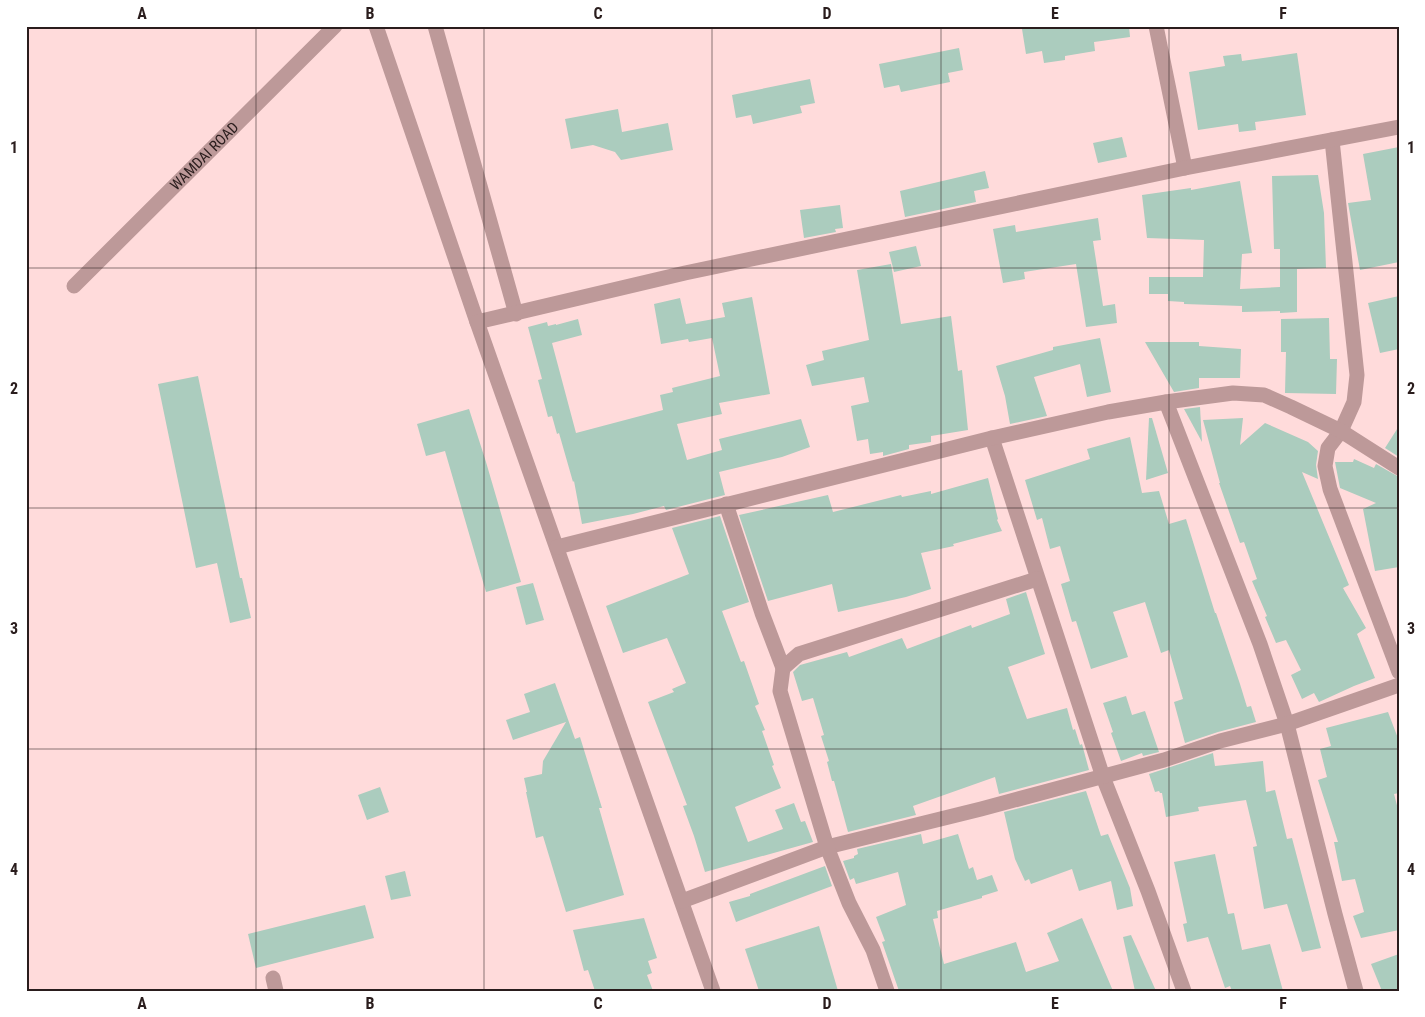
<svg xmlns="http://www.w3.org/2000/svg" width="1425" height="1017" font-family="'Roboto Condensed',sans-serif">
<rect width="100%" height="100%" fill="#ffdbdb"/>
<g fill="#abccbe">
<polygon points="1041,26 1129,26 1130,37 1094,42 1095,51 1065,56 1065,60 1044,63 1042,51 1026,54 1022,29"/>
<polygon points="959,48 963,70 948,73 950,82 901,92 899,85 884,88 879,64"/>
<polygon points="1297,53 1306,115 1255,122 1256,130 1239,132 1238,124 1198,130 1189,72 1225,66 1223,56 1241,54 1242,61"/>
<polygon points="810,79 815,103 800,106 802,113 753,124 751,115 736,118 732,95"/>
<polygon points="618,109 622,132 668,123 673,150 621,160 615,152 593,145 571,149 565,119"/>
<polygon points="1122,137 1127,157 1098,163 1093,143"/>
<polygon points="1399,147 1399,262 1360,270 1348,203 1371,200 1363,154"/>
<polygon points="985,171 989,188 974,191 976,202 905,217 900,191"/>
<polygon points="1318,175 1324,213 1326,268 1297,269 1297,312 1280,313 1280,311 1242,312 1242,306 1184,304 1184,302 1168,301 1168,294 1149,294 1149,277 1203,277 1204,240 1147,238 1142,195 1191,188 1191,190 1240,181 1252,253 1242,254 1240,289 1280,287 1280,249 1274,249 1272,176"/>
<polygon points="840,205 843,228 835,229 836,232 804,238 800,210"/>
<polygon points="1098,218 1101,240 1093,241 1103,306 1115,304 1117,323 1086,327 1076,264 1024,272 1025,279 1003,283 993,229 1015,225 1016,232"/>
<polygon points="916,246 921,266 894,272 889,252"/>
<polygon points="891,264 901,324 951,316 958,371 962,370 968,430 931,436 931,442 909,445 909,449 883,456 883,452 870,454 868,439 857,441 851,406 869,402 864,377 812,386 806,365 824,360 822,351 869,340 857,270"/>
<polygon points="1399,296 1399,349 1380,353 1368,303"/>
<polygon points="752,297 770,394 719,403 722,414 677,424 687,460 722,450 719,439 801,419 810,447 782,457 719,472 725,495 721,496 666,510 664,506 633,514 582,524 574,481 573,482 559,433 557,434 552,416 548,417 538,380 542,379 528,327 547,322 548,326 556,324 556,325 578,319 582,335 552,343 576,433 663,410 660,395 673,392 672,388 720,376 712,338 689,342 688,339 661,344 654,304 680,298 686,324 725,317 722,303"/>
<polygon points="1329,318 1330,359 1337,359 1336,394 1285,393 1286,352 1281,352 1281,319"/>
<polygon points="1100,338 1111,392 1087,397 1080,364 1034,377 1047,416 1010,424 1005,396 996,366 1053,350 1053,347"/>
<polygon points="1145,342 1199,342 1199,346 1241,349 1240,378 1199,378 1199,388 1174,392"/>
<polygon points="198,376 240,578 242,578 251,618 230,623 217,563 196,568 158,384"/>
<polygon points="1200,407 1202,442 1184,409"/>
<polygon points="469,409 486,462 521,582 486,592 445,451 426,456 417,424"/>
<polygon points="1149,418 1152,418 1168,473 1146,480"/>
<polygon points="1243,418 1240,445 1265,423 1308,442 1318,451 1316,465 1318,479 1302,472 1349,585 1343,588 1366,628 1357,634 1375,678 1354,686 1319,702 1314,693 1302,699 1291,675 1301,670 1286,640 1276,643 1265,617 1267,616 1252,581 1257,579 1244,542 1240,543 1219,483 1220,483 1203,420"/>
<polygon points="1399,426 1399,457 1385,448"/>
<polygon points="1130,437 1142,493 1159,491 1169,524 1186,519 1215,613 1216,613 1240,684 1247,707 1251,706 1256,722 1218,732 1185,743 1174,702 1183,699 1169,650 1161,653 1145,602 1113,612 1128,657 1091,669 1076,621 1072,622 1061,584 1070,581 1060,546 1050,549 1042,518 1037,520 1025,480 1090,459 1087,449"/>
<polygon points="1354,459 1374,468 1376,464 1399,477 1399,567 1375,571 1363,509 1376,503 1340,488 1335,462 1353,462"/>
<polygon points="988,478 998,519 997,520 1002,531 953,544 954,546 921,553 931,589 906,597 838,612 832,584 768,601 739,515 828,495 833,512 901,495 902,497 931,491 931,494"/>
<polygon points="720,516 749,602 722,611 741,662 744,661 759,704 755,706 765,730 762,731 774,765 772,766 781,788 735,807 748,842 783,829 775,810 794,803 801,822 805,821 813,842 705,872 694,836 683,806 687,805 648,702 674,692 672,689 686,683 667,638 623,653 606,606 689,574 672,528"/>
<polygon points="533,583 544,620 526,625 516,587"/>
<polygon points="1026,592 1045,654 1008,667 1027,719 1067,708 1073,730 1075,729 1080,745 1082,744 1089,770 999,794 995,777 913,806 916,815 848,832 834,781 832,781 827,762 829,761 821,736 824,735 813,698 802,701 793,672 800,665 847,652 849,657 902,638 907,649 971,625 972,628 1010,614 1006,599"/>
<polygon points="555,683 575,739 580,737 602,808 599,808 624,895 566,912 543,836 536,838 526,792 527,792 524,778 542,774 543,761 566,722 513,740 506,720 530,712 524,694"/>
<polygon points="1126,696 1132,715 1145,711 1159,752 1143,756 1142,753 1121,761 1111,733 1113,732 1103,703"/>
<polygon points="1388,712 1399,741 1399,793 1394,794 1399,813 1399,930 1361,938 1353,916 1364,912 1355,879 1342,881 1334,842 1338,842 1318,780 1327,777 1320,749 1331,746 1326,728"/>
<polygon points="1213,753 1215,766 1263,761 1266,792 1275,790 1287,839 1292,838 1321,948 1302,952 1287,904 1264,909 1253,847 1257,846 1246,800 1198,807 1199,811 1166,817 1162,793 1160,793 1159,791 1155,792 1149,774"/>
<polygon points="380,787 389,812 367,820 358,795"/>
<polygon points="1086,791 1101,836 1108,834 1130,888 1133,906 1117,910 1111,881 1079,891 1072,869 1031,884 1029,879 1025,881 1015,859 1004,812"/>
<polygon points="921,834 923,844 958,834 969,869 973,867 977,880 992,875 998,891 982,896 982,898 937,911 938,918 933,919 944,964 1016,942 1026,972 1059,961 1047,933 1082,918 1113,991 899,991 882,942 885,941 876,917 906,905 898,872 856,884 854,878 850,880 843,861 854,858 854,856 858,854 857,849"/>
<polygon points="1215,854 1228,914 1234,913 1242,950 1270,944 1283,991 1232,991 1230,986 1225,988 1208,937 1187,942 1183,924 1187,923 1174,862"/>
<polygon points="825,866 832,886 736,922 729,902 750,896 750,894"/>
<polygon points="405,871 411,896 391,900 385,876"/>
<polygon points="365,905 374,938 256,968 248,934"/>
<polygon points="644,918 657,958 648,961 652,973 647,975 653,991 595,991 588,970 584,971 573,930"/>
<polygon points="819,926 838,991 759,991 745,949"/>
<polygon points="1131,935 1156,991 1135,991 1123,937"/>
<polygon points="1399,954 1399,991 1382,991 1371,964"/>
</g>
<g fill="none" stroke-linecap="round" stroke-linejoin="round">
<g stroke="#bd9999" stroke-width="15">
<polyline points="376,26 477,322 713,991"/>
<polyline points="435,26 516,314"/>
<polyline points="1156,26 1185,168"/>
<polyline points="1332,140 1357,375 1354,402 1341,431 1328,448 1325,466 1330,489 1399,672"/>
<path id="s1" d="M74,286L335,26"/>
<polyline points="477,322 685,273 1185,168 1399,127"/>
<polyline points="1166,402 1260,644 1287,724 1335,914 1356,991"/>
<polyline points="992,438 1103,777 1148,891 1184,991"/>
<polyline points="726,504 762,613 783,668"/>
<polyline points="557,547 992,438 1108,412 1166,402 1233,393 1264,395 1291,407 1341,431 1399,468"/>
<polyline points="682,901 827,847 981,809 1164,760 1220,741 1287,724 1399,685"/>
<polyline points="273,978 276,991"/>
<polyline points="887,991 873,950 849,903 827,847 780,691 783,668 799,654 1037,579"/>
</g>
</g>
<path fill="none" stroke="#2a1d1d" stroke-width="1" stroke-opacity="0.55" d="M256,26V991M484,26V991M712,26V991M941,26V991M1169,26V991M26,268H1399M26,508H1399M26,749H1399"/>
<g text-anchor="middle" stroke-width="5" stroke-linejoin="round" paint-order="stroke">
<g font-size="15" fill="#2a1d1d" stroke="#fff">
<text dy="5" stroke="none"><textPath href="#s1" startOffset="184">WAMDAI ROAD</textPath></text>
</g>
</g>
<rect width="1425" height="1017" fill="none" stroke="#ffffff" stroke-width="55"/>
<rect x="28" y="28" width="1370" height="962" fill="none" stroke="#2a1d1d" stroke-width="2"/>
<g font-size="16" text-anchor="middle" font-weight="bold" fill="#2a1d1d">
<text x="142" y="19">A</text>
<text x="370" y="19">B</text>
<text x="598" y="19">C</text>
<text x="827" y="19">D</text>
<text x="1055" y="19">E</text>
<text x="1283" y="19">F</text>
<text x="14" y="153">1</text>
<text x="1411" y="153">1</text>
<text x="14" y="394">2</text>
<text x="1411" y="394">2</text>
<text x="14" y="634">3</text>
<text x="1411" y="634">3</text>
<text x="14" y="875">4</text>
<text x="1411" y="875">4</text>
<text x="142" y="1009">A</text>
<text x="370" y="1009">B</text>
<text x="598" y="1009">C</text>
<text x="827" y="1009">D</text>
<text x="1055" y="1009">E</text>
<text x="1283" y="1009">F</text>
</g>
</svg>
